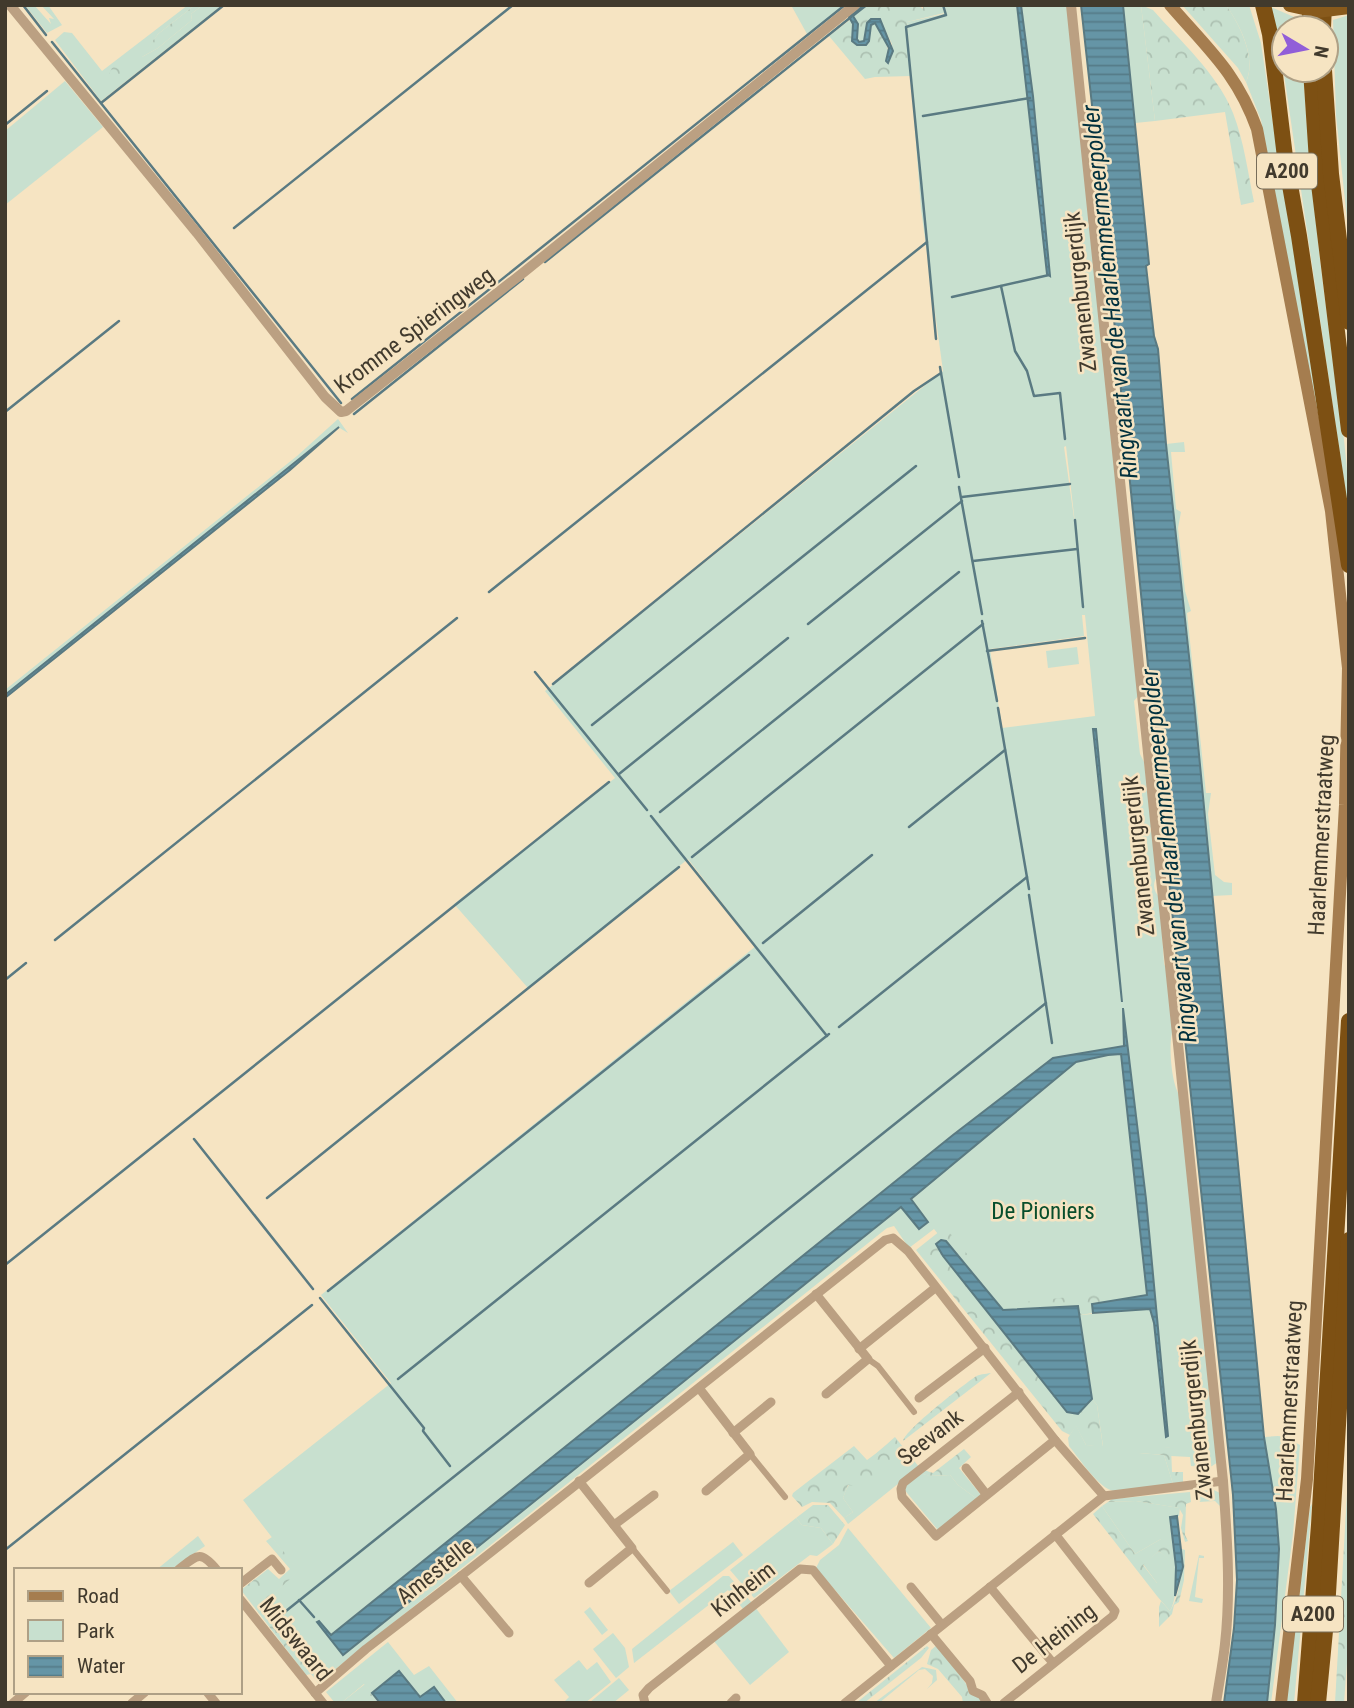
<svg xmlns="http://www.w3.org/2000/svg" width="1354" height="1708" font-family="'Roboto Condensed',sans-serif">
<defs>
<pattern id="forest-crowns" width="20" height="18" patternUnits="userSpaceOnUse" patternTransform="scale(1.75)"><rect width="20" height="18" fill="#c8e0cf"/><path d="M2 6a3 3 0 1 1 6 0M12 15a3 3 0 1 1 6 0" fill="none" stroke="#adc1b2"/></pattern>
<pattern id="water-rules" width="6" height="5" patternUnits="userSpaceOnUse" patternTransform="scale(1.75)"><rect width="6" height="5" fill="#6595a6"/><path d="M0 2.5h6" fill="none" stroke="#557b88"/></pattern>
</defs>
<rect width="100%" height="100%" fill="#f6e4c2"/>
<g fill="#c8e0cf" fill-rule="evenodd">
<polygon points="25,5 34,5 51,24 49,18 54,19 41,5 48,5 62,25 47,33"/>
<polygon points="188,5 195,5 158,34 142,57 158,48 192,20 191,14 203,5 222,5 101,101 55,40 64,32 72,33 102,71"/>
<polygon points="791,5 847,5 807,34"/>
<path d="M942,5H1017L1029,97L1036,181L1049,275L1033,96L1021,5H1068L1096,272L1094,279L1098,286L1138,696L1134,701L1140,754L1144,762L1158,875C1152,883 1153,891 1160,898L1164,964L1167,970L1173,1029C1168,1043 1171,1084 1180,1096L1218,1462L1209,1468L1191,1466L1190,1457L1171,1456L1170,1447L1139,1453L1164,1455L1173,1484L1114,1491C1099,1489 1079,1458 1069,1446L1068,1438L1076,1425L1086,1445L1103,1446L1097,1405L1092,1399L1080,1315L1150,1309L1154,1323L1168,1436L1146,1199L1123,1008L1124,1046L1053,1059L953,1135L330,1635L319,1621L317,1623L343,1654L901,1207L919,1229L909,1198L1075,1058L1123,1050L1151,1299L1003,1316L934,1229L909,1248L894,1226L887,1228L318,1683L259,1607L298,1571L243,1500L391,1383L321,1295L756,946L688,859L528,988L454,904L615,778L545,691L943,371L921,209L907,22L944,14ZM1066,446L1076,532L1064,447ZM1082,615H1085L1095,716L1002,728L990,649L1084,636ZM1093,729H1096L1122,1001Z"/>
<polygon points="1123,5 1141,5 1155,121 1135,123"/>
<path d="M1226,5H1249L1261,43L1278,157L1294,241L1325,455L1261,120L1246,82C1257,58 1240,25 1226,5Z"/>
<path d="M1271,7L1301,20L1302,28H1284V70H1303C1308,152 1316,233 1327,315C1335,382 1349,449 1349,516L1280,47Z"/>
<polygon points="1349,15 1349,239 1336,115 1333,20"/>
<polygon points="65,81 103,127 5,205 5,131"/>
<polygon points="338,419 348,433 338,427 5,695 5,690 297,456"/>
<polygon points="1184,442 1185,452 1171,452 1176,509 1181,512 1178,528 1185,591 1191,611 1187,613 1206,793 1211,793 1208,814 1215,875 1224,882 1232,883 1232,895 1212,896 1194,702 1166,444"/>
<polygon points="1077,647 1079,664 1048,668 1046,651"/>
<polygon points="1278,1436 1285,1437 1300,1445 1293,1534 1271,1703 1267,1703 1275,1625 1279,1549 1276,1509 1264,1437"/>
<path d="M895,1437L919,1467L848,1524L844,1518L853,1512L843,1498C852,1471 875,1455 895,1437Z"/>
<polygon points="920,1473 930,1476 950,1475 958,1485 977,1499 938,1530 902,1487"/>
<polygon points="1214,1490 1220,1493 1221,1507 1215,1501 1199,1502 1199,1491"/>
<path d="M1136,1501L1180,1508L1179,1516H1173C1174,1541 1182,1589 1170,1611L1157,1596V1583L1143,1564L1159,1551L1171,1561L1161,1539L1135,1554L1102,1506L1108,1502Z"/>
<polygon points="1312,1504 1294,1703 1286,1703 1310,1507"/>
<polygon points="796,1518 802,1525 821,1528 833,1544 817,1556 810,1555 754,1598 730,1570"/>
<polygon points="848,1528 931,1628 894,1658 816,1568 820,1560 839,1545"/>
<polygon points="198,1536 205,1546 170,1570 156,1570"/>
<polygon points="733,1542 743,1555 679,1604 669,1591"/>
<polygon points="1199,1555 1204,1556 1204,1558 1199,1558 1195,1597 1203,1599 1202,1603 1189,1601"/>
<polygon points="723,1576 729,1576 752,1603 743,1609 728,1590 634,1663 632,1649"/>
<polygon points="590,1607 608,1630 602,1635 584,1612"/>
<polygon points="755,1607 789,1652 750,1685 713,1640"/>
<polygon points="613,1633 625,1648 629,1667 616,1678 593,1649"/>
<polygon points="388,1642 414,1675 429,1666 458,1703 446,1703 434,1687 420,1697 399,1671 372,1693 364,1684 341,1703 335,1703 326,1692"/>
<polygon points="579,1660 587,1670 597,1662 611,1682 585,1703 563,1703 569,1697 554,1680"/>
<polygon points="922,1667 936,1670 937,1680 927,1689 932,1683 933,1676 925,1669 919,1670 879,1703 874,1703"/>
<polygon points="619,1678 629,1690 613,1703 589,1703"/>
</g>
<g fill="url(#forest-crowns)">
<polygon points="195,5 203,5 191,14 192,20 158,48 140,58 158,34"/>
<polygon points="867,5 918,5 923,9 923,5 942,5 944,13 907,22 911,76 875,77 865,79 829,36 850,20 853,24 857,45 869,41 871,25 875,22 886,40 889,56 892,57 892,44 880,20 867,23 864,41 859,42 857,39 858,24 853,16"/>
<path d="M1141,5L1153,10C1180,41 1217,73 1233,113C1244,141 1248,173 1254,202L1241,205L1225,112L1155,121Z"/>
<path d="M1182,5H1226C1240,25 1257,59 1246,82L1238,68Z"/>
<polygon points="62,36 88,59 97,82 60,42"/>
<polygon points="129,58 131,68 105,83 112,68"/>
<polygon points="945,1227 1008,1304 1121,1291 1123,1300 1092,1304 1093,1313 1080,1315 1078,1306 1005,1311 946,1241 981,1304 1078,1414 1092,1399 1097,1405 1103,1447 1086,1445 1076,1426 1070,1435 1062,1431 916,1250"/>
<path d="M991,1373L903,1441C906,1429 962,1386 975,1377C979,1374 985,1374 991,1373Z"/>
<polygon points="896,1439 905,1456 866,1488 848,1485 843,1498 853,1512 844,1518 830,1503 812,1502 802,1507 792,1496 793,1493 854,1446 867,1460"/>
<polygon points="1171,1447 1172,1472 1183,1472 1183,1482 1173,1484 1164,1455 1139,1453 1133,1449"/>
<polygon points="964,1449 971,1457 959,1468 981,1495 977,1499 958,1485 950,1475 929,1476 920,1473 924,1470 933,1473"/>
<polygon points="1349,1458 1349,1636 1344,1703 1335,1703"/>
<polygon points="1190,1492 1191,1502 1186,1504 1185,1535 1188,1541 1185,1542 1181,1528 1183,1515 1179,1508 1136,1501 1108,1502 1112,1499"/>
<polygon points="813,1505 828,1505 845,1525 833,1544 821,1528 802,1525 796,1518"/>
<polygon points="1102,1506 1135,1554 1161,1539 1160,1529 1168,1524 1171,1562 1159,1551 1143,1565 1157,1583 1157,1596 1093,1514"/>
<polygon points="272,1537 299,1571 259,1607 311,1674 306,1675 241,1590 268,1569 279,1579 290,1569 266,1541"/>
<path d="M1182,1549L1185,1550L1184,1580L1179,1602L1174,1605L1172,1614L1159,1627V1607L1161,1601L1170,1611C1180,1596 1183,1567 1182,1549Z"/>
<polygon points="937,1645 967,1685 969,1693 979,1696 982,1703 963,1703 962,1697 938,1669 927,1664 931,1650"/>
<polygon points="927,1646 929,1648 921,1658 864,1703 856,1703"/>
<polygon points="365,1684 380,1703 341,1703"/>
</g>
<g fill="url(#water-rules)" stroke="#5a7a82" stroke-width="2">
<polygon points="864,5 867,5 853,16 858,24 857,39 859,42 864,41 867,23 871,19 880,19 893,51 888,63 886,61 889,48 875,23 871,25 869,41 866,45 857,45 852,41 853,24 849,17"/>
<polygon points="1017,5 1021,5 1033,96 1050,276 1047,274"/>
<polygon points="1081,5 1123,5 1149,264 1146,266 1154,336 1158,349 1166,444 1194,702 1264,1437 1276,1509 1279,1549 1275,1625 1267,1703 1224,1703 1234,1628 1237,1580 1233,1495 1180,991 1101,187"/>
<polygon points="339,427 290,470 5,698 5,695"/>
<polygon points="1093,729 1096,729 1122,1002"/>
<polygon points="1123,1008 1146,1199 1168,1436 1166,1437 1154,1323 1150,1309 1093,1313 1092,1304 1147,1295 1121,1054 1108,1055 1076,1062 911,1199 928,1222 919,1229 901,1207 343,1655 317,1622 319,1621 331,1635 953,1135 1053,1058 1124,1046"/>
<polygon points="941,1240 946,1241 1003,1310 1078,1306 1092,1399 1078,1414 1067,1412 943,1256 936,1244"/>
<polygon points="1177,1516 1183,1567 1175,1596 1176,1567 1170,1517"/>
<polygon points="399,1671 420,1697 434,1687 446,1703 380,1703 372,1693"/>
</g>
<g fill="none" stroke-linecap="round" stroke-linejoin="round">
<g stroke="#5a7a82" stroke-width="2.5">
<polyline points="23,5 46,35"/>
<polyline points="52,42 341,403"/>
<polyline points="101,103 224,5"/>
<polyline points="923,116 1030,98"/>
<polyline points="5,125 47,91"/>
<polyline points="234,228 513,5"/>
<polyline points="927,242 936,339"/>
<polyline points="545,262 851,17"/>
<polyline points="1001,286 1015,351 1027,371 1034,396 1060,393 1065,439"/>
<polyline points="952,297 1049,275"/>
<polyline points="941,373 959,477"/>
<polyline points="352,399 845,5"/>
<polyline points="5,412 119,321"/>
<polyline points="354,414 523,279"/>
<polyline points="959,487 982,614"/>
<polyline points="962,497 1070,484"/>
<polyline points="1075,520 1083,607"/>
<polyline points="973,561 1077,549"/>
<polyline points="489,592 927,242 906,27 946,15 943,5"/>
<polyline points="982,621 997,701"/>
<polyline points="808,624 962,501"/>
<polyline points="987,651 1085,638"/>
<polyline points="535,672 647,810"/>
<polyline points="553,684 914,391 941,373 940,367"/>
<polyline points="998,708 1029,889"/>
<polyline points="592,725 916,466"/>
<polyline points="619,774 788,638"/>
<polyline points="660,812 959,572"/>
<polyline points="651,816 827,1036"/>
<polyline points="909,827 1005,750"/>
<polyline points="692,857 983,624"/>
<polyline points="1029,895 1052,1043"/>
<polyline points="55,940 457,618"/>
<polyline points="763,943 872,855"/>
<polyline points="5,980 26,963"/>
<polyline points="839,1027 1027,877"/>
<polyline points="194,1139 313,1289"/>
<polyline points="267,1198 679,867"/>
<polyline points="5,1265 609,782"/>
<polyline points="328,1291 749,955"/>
<polyline points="320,1298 424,1428 423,1431 450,1466"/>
<polyline points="398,1379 829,1034"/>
<polyline points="5,1550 312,1305"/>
<polyline points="299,1600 314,1617"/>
<polyline points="276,1619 1046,1003"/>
</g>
<g stroke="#bba082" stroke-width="6">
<polyline points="868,1359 878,1366 914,1412"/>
<polyline points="750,1454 785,1497"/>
<polyline points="632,1548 667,1591"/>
</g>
<g stroke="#bba082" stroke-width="9">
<polyline points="816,1294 868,1359 826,1394"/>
<polyline points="859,1349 935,1288"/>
<polyline points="699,1388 750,1454 706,1491"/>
<polyline points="1019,1392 903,1483 901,1489 902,1497 936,1536 1055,1440"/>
<polyline points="919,1398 985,1348"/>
<polyline points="733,1433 771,1402"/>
<polyline points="966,1468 986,1494"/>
<polyline points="579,1481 632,1548 589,1583"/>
<polyline points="614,1525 654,1495"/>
<path d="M178,1570C197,1555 200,1549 217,1570"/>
<polyline points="461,1576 509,1633"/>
<polyline points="240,1584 272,1559 281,1570"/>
<polyline points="911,1587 942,1625"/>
<polyline points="990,1587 1053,1663"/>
<polyline points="240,1599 323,1703"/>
<polyline points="931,1634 970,1681 973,1691 982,1695 987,1703"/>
<polyline points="207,1692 216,1703"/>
<polyline points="315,1693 366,1649 461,1576 885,1240 893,1238 908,1251 1055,1440 1104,1496"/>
<polyline points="13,1703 26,1692"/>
<polyline points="132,1703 145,1692"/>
<polyline points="645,1703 643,1695 649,1688 800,1569 813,1570 891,1666"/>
<polyline points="731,1703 736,1698"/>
<polyline points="845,1703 1104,1496 1223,1481"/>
<polyline points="1004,1703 1113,1616 1115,1611 1055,1534"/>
</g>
<g stroke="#bba082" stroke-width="10">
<polyline points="10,5 197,233 325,397 341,412 346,411 524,272 855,5"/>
<path d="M1071,5L1223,1481C1227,1535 1231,1590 1225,1644C1223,1663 1219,1683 1216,1703"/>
</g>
<path stroke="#a57d4f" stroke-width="12" d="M1170,5C1208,49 1237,73 1257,129L1331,511L1348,668L1345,805L1307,1479L1281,1703"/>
<g stroke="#7d5013" stroke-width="16">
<polyline points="1263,5 1270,34 1285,157 1299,236 1349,565"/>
<polyline points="1310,28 1310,5"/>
<polyline points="1323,28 1324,5"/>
<polyline points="1311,70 1318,176 1349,430"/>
<polyline points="1324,70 1331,174 1349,322"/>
<polyline points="1305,1703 1319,1525 1349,1021"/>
<polyline points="1318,1703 1327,1610 1349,1240"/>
</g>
<polyline stroke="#885a1c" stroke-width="14" points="1290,5 1317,11 1349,7"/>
</g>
<g text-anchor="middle" stroke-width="5" stroke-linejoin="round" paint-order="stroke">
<g fill="#f6e4c2" stroke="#776d5a" stroke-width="2">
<rect x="1257" y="153.5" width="60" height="35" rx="5"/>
<rect x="1283" y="1596.5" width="60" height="35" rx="5"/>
</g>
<g font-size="21" font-weight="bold" fill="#413a2d">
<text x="1287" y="178">A200</text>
<text x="1313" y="1621">A200</text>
</g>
<g font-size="23" fill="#413a2d" stroke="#f6e4c2">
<text transform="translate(1080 292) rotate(-96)" y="8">Zwanenburgerdijk</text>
<text transform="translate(414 330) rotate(-37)" y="8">Kromme Spieringweg</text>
<text transform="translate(1321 835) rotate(-87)" y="8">Haarlemmerstraatweg</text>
<text transform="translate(1138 856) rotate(-96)" y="8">Zwanenburgerdijk</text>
<text transform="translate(1289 1401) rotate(-87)" y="8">Haarlemmerstraatweg</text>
<text transform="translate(1196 1420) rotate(-96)" y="8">Zwanenburgerdijk</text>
<text transform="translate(930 1437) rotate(-38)" y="8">Seevank</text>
<text transform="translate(435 1571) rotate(-38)" y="8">Amestelle</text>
<text transform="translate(743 1589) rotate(-38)" y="8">Kinheim</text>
<text transform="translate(1054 1638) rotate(-38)" y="8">De Heining</text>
<text transform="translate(296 1639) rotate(51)" y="8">Midswaard</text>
</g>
<g font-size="23" fill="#084e2c" stroke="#f6e4c2">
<text x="1043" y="1219">De Pioniers</text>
</g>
<g font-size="24" font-style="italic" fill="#02313e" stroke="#f6e4c2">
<text transform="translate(1110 292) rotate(-96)" y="8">Ringvaart van de Haarlemmermeerpolder</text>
<text transform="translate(1169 856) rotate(-96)" y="8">Ringvaart van de Haarlemmermeerpolder</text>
</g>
</g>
<rect width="1354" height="1708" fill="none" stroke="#413a2d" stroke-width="14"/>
<rect x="14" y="1568" width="228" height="126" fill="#f6e4c2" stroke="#aea086" stroke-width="2"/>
<rect x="28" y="1591" width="35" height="10" fill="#a57d4f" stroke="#aea086" stroke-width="2"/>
<text x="77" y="1603" font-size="21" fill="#413a2d">Road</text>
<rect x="28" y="1620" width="35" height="21" fill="#c8e0cf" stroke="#aea086" stroke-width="2"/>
<text x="77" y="1638" font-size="21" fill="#413a2d">Park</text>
<rect x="28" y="1656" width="35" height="21" fill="url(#water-rules)" stroke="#aea086" stroke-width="2"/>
<text x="77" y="1673" font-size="21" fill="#413a2d">Water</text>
<g transform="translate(1305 49) rotate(100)"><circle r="33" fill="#f6e4c2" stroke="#aea086" stroke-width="2"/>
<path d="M0-5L12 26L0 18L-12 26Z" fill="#915ed8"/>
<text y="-10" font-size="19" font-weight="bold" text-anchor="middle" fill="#413a2d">N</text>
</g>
</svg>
